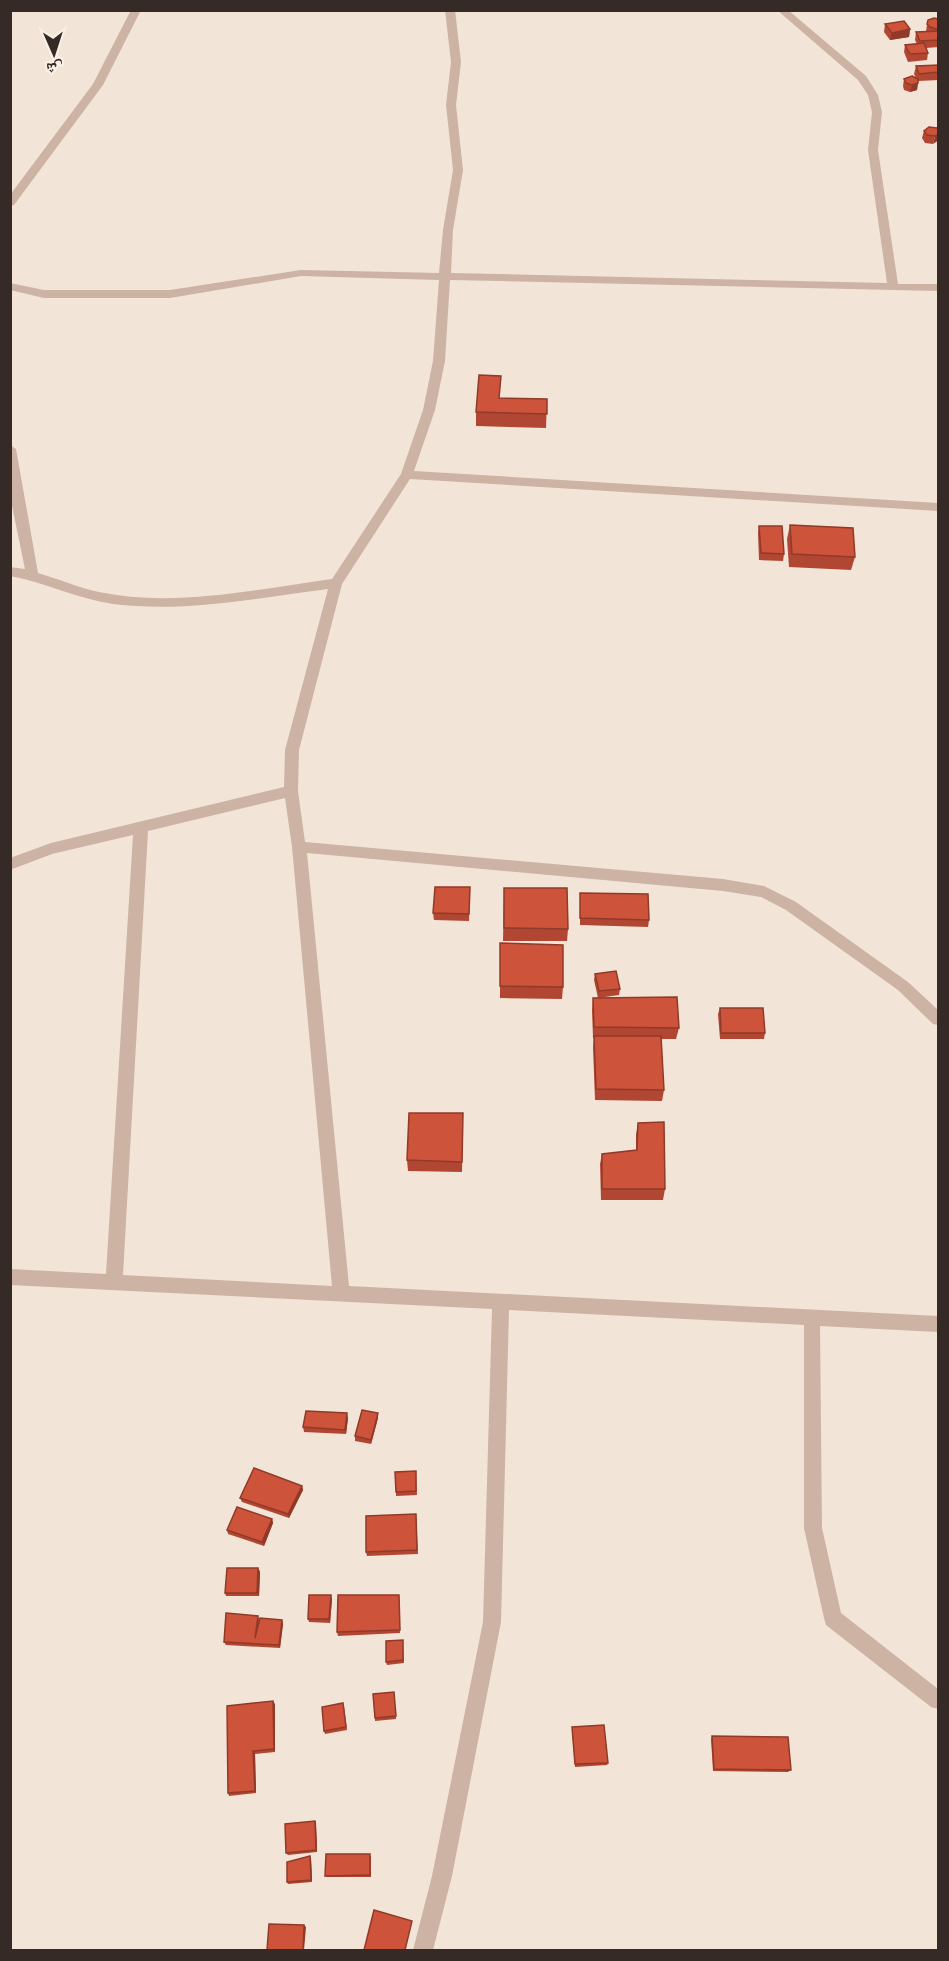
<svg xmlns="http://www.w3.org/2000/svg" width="949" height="1961" font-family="'Asap Condensed','Noto Naskh Arabic',sans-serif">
<rect width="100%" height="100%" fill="#f3e4d8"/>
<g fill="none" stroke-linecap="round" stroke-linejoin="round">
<g fill="#ccb3a4" fill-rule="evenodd">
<polygon points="131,10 141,10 103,85 14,205 10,206 10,195 93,84"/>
<path d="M445,10H455L461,62L456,105L463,170L453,230L451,273L887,283L868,150L872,112L868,95L858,80L777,10H788L866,76L878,95L882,112L878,150L898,284H938V291L450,280L445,361L435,410L414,471L938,503V511L410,479L342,584L299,750L298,791L305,842L723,879L764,886L796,902L908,982L938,1010V1025L933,1024L898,990L786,910L761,897L723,891L307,853L349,1286L938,1316V1332L820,1326L822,1528L841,1613L938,1689V1709L931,1707L826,1625L824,1618L804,1528V1325L509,1310L501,1622L452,1876L433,1950H413L432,1876L483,1622L492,1309L10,1285V1269L106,1274L133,835L52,854L10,870V858L51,843L284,787L285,750L328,589C257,598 185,613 113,604C77,599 45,582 10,576V567L25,569L10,496V445L16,449L38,573C59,579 79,588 99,592C175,608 257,589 332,579L401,474L423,410L433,361L439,280L301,276L170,298H44L10,290V283L44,290H170L301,270L439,273L443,230L453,170L446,105L451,62ZM285,798L292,847L332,1286L123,1275L148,831Z"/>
</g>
</g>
<g fill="#b14733">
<polygon points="939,19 939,47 926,48 928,53 927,60 908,62 904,52 905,45 917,44 915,40 916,32 926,32 927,24"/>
<polygon points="885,24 910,29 909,37 890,40 884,32"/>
<polygon points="939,65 939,80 918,81 917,90 910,92 904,90 903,86 904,79 916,78 914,74 916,66"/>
<polygon points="937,128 933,144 925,143 922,138 924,131"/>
<polygon points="500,398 547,399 546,428 476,426 476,412"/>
<polygon points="790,525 855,557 851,570 789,567 787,539"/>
<polygon points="759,526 784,554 783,561 759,560 758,533"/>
<polygon points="470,887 469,921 434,920 433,913"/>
<polygon points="504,888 568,929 567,941 503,941"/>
<polygon points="580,893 649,920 648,927 580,925"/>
<polygon points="500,943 563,987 562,999 500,998"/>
<polygon points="595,974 620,989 619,995 598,998 594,980"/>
<polygon points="593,998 679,1028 676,1039 661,1039 664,1090 662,1101 595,1100 593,1047 594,1038 593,1038 592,1010"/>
<polygon points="720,1008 765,1033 764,1039 720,1039 718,1014"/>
<polygon points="638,1123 665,1189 663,1200 601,1200 600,1164 602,1154 636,1150 636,1134"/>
<polygon points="463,1124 462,1172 408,1171 407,1160"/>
<polygon points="348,1418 346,1434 304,1432 303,1427"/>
<polygon points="378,1418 371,1444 355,1441 355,1436"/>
<polygon points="416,1471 417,1495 396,1496 396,1492"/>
<polygon points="302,1486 303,1490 289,1518 242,1502 240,1498"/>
<polygon points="416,1514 418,1554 367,1556 366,1552"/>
<polygon points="272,1519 273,1523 264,1546 228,1534 227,1530"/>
<polygon points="258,1568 260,1572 259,1596 226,1596 225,1593"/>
<polygon points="399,1595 400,1633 338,1636 337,1632"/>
<polygon points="332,1599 330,1623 309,1622 308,1619"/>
<polygon points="258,1616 259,1619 282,1620 283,1624 280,1648 226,1645 224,1642"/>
<polygon points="403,1643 404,1663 387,1665 386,1662"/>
<polygon points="394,1692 396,1719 375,1721 375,1718"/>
<polygon points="275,1704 275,1752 255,1754 256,1793 229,1796 228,1793"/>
<polygon points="344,1706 347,1730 325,1734 324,1731"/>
<polygon points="572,1727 608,1763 607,1765 575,1767 572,1730"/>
<polygon points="712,1736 791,1770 788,1772 713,1771 711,1739"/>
<polygon points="315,1821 316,1823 317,1852 288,1855 286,1853"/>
<polygon points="371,1856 371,1877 326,1877 325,1876"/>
<polygon points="311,1858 312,1882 288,1884 287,1882"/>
</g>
<g fill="#903a29">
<polygon points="910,29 909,37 890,40 892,33"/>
<polygon points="918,83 917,90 910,92 912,85"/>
<polygon points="939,134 939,140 933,144 935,136"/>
<polygon points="347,1413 348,1418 346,1434 345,1430"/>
<polygon points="378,1413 378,1418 371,1444 371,1440"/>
<polygon points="302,1486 303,1490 289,1518 288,1514"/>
<polygon points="272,1519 273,1523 264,1546 262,1542"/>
<polygon points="258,1568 260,1572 259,1596 257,1593"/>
<polygon points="331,1595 332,1599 330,1623 329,1619"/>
<polygon points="282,1620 283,1624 280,1648 279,1645"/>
<polygon points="273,1701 275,1704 275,1752 274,1749"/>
<polygon points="253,1751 255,1754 256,1793 255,1791"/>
<polygon points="315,1821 316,1823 317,1852 316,1850"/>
<polygon points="310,1856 311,1858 312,1882 311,1880"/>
<polygon points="304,1925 306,1927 304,1950 303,1950"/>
</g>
<g fill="#ce533b" stroke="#903a29" stroke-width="1.5">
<polygon points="934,18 939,19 939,30 930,27 927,24 928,20"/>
<polygon points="904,21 910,29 892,33 885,24"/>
<polygon points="939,31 939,40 920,41 916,32"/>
<polygon points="924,43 928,53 910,54 905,45"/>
<polygon points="939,65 939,72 919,74 916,66"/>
<polygon points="912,76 918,79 918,83 912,85 906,83 904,79"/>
<polygon points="929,127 937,128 939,130 939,134 935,136 927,135 924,131"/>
<polygon points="479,375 501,376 499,398 547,399 547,414 476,412"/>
<polygon points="790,525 853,528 855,557 792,554"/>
<polygon points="759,526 782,526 784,554 761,553"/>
<polygon points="435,887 470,887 469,914 433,913"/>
<polygon points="504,888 567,888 568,929 504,928"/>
<polygon points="580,893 648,894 649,920 580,918"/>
<polygon points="500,943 563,945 563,987 500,986"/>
<polygon points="616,971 620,989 599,991 595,974"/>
<polygon points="677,997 679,1028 594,1027 593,998"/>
<polygon points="720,1008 763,1008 765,1033 721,1033"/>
<polygon points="594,1036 661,1036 664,1090 596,1089"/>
<polygon points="409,1113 463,1113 462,1162 407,1160"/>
<polygon points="664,1122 665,1189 602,1189 602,1154 637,1150 638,1123"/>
<polygon points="362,1410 378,1413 371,1440 355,1436"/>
<polygon points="306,1411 347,1413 345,1430 303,1427"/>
<polygon points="254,1468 302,1486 288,1514 240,1498"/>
<polygon points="416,1471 416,1491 396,1492 395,1472"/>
<polygon points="237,1507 272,1519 262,1542 227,1530"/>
<polygon points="416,1514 417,1550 366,1552 366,1516"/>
<polygon points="227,1568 258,1568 257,1593 225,1593"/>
<polygon points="309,1595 331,1595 329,1619 308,1619"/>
<polygon points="338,1595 399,1595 400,1630 337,1632"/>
<polygon points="226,1613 258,1616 255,1638 260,1618 282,1620 279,1645 224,1642"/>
<polygon points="403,1640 403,1660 386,1662 386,1641"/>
<polygon points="394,1692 396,1716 375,1718 373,1694"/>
<polygon points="273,1701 274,1749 253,1751 255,1791 228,1793 227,1706"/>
<polygon points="343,1703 346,1727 324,1731 322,1707"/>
<polygon points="604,1725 608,1763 575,1764 572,1727"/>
<polygon points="712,1736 788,1737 791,1770 714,1769"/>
<polygon points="315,1821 316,1850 286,1853 285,1824"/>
<polygon points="326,1854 370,1854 370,1875 325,1876"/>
<polygon points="310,1856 311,1880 287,1882 287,1862"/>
<polygon points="374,1910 412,1921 405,1950 364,1950"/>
<polygon points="269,1924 304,1925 303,1950 267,1950"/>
</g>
<rect width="949" height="1961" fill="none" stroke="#362a26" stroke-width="24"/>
<g transform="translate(54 54) rotate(177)" stroke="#faefe5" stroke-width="4.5" paint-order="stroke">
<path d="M0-4.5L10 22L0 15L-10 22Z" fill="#362a26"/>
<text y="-9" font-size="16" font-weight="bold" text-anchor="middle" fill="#362a26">ش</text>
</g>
</svg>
